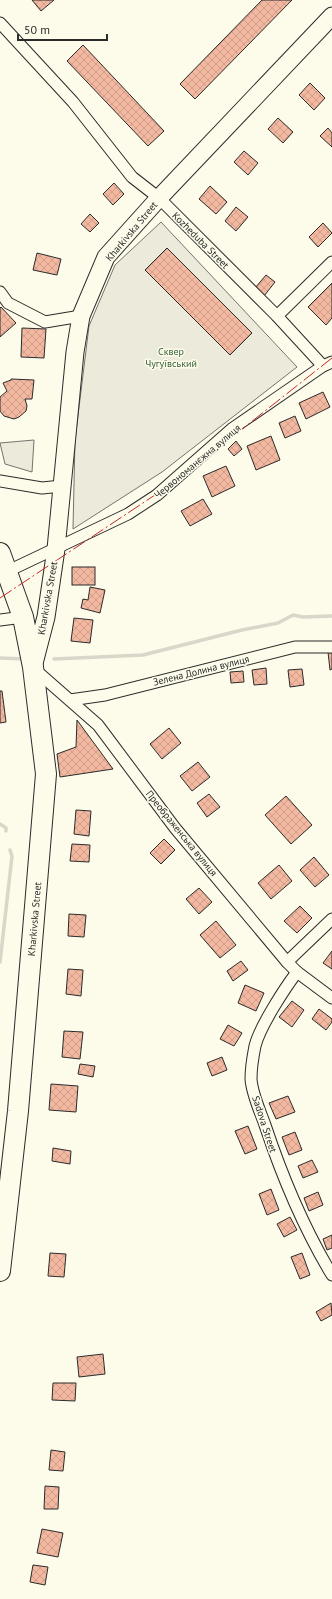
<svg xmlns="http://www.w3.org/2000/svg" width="332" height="1599" font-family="'PT Sans',sans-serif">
<defs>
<pattern id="building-cross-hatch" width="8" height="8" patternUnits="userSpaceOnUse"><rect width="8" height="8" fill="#f2b8a0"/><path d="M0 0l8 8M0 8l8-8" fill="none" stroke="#d09e8a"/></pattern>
</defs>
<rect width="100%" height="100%" fill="#fdfbea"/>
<polygon fill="#ecebdb" stroke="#74746e" points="161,222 297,367 162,472 73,529 75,440 89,326 115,265"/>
<polygon fill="#eceadb" stroke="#74746e" points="34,440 32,472 5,464 0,443"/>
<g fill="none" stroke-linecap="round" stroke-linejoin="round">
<g stroke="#d8d7c9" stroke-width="3.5">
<polyline points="0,658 25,659"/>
<polyline points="54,659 143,655 242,630 278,623 293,615 303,617 332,616"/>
<polyline points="0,824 6,828 6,831"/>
<polyline points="0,962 12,856 10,850"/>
</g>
</g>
<g fill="url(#building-cross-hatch)" stroke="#2b2b2b">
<polygon points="32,0 54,0 41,11"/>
<polygon points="262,0 292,0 195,99 180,84"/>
<polygon points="83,45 164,131 148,146 67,61"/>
<polygon points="310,83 325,98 314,110 299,95"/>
<polygon points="278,118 293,132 283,143 268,129"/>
<polygon points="328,128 332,133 332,147 320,136"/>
<polygon points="244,151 258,163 248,175 234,162"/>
<polygon points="114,183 124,194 113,205 103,194"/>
<polygon points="210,186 227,202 216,214 199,199"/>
<polygon points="236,207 248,217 236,231 225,221"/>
<polygon points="90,214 99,223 90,232 81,224"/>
<polygon points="323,223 332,233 318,247 309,237"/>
<polygon points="167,248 252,333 230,355 145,270"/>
<polygon points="37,253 61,259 57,275 33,270"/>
<polygon points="266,275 275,282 264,296 255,288"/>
<polygon points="332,283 332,318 326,325 308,307"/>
<polygon points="1,307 16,323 0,337 0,308"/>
<polygon points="22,328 46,329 44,358 21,357"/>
<polygon points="11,379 34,380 32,399 25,399 27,406 26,411 19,417 14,419 4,416 0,411 0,397 7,391 3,383 11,380"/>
<polygon points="323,392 330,407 306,419 299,403"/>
<polygon points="295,416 301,431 285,438 279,423"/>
<polygon points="271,436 280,460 256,470 247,446"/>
<polygon points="236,441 242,449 234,456 228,449"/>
<polygon points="226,466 235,486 212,497 203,476"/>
<polygon points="203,499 212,514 190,526 181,511"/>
<rect x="72" y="567" width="23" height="18"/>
<polygon points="90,587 105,590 100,613 81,608 83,599 88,600"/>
<polygon points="74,618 93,620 90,643 71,641"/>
<polygon points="332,651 332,669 330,670 328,652"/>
<polygon points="266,668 267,684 254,685 252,670"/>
<polygon points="302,669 304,685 290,687 288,670"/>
<polygon points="243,671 244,682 231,683 230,672"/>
<polygon points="0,691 2,691 6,722 0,723"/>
<polygon points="77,720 113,769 60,777 57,754 76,747"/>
<polygon points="169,728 181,743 162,759 150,744"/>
<polygon points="198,762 210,777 192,791 180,776"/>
<polygon points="209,794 220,807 207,817 197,803"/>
<polygon points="286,796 312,825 291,844 265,815"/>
<polygon points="76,810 91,811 89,836 74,834"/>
<polygon points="164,839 175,850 161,864 150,853"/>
<polygon points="72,844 90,845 89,862 70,861"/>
<polygon points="314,857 329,875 315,887 300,870"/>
<polygon points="279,865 292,881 271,899 258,883"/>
<polygon points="199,888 212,902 199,914 186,899"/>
<polygon points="300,906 312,918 297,933 284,921"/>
<polygon points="69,914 86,915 84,937 68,936"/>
<polygon points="216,921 236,945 220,958 200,935"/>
<polygon points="332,951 332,969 323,963"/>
<polygon points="241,961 248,970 233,981 227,971"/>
<polygon points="68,969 83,970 81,996 66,994"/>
<polygon points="245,985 264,993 256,1011 238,1003"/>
<polygon points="292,1001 304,1010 292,1027 279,1017"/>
<polygon points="319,1009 332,1019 332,1022 326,1030 312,1019"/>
<polygon points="228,1025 242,1033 234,1046 220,1039"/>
<polygon points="64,1031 83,1032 80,1059 62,1057"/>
<polygon points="222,1057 227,1070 212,1076 207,1063"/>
<polygon points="80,1064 95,1066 93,1077 78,1074"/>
<polygon points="51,1084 78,1086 76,1112 49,1110"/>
<polygon points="288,1096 295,1112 276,1119 269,1103"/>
<polygon points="248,1126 257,1149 245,1154 235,1131"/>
<polygon points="295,1132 302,1150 289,1155 282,1137"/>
<polygon points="53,1148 71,1151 70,1164 52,1161"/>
<polygon points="312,1160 318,1172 303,1178 298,1166"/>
<polygon points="271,1189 279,1210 267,1215 259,1194"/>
<polygon points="318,1192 323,1205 309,1211 304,1198"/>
<polygon points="290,1217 297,1230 284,1237 277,1224"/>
<polygon points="332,1235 332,1248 327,1250 323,1239"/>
<polygon points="50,1253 66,1254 64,1277 48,1276"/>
<polygon points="302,1253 310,1275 300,1279 291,1257"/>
<polygon points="331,1303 332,1315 321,1321 316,1312"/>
<polygon points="103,1354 105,1374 79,1377 77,1357"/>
<polygon points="53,1383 76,1383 75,1401 52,1400"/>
<polygon points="51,1450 65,1452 63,1471 49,1470"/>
<polygon points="45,1486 59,1487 58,1509 44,1509"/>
<polygon points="42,1529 63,1533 58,1557 37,1553"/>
<polygon points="33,1565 48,1567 45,1585 30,1582"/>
</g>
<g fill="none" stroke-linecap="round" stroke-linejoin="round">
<g stroke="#2b2b2b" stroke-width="13">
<g id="street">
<polyline points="0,23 73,102 132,177 159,198 277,316 323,366"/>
<polyline points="0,292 8,303 45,322 81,316"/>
<polyline points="277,316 332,262"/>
<polyline points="0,481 42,488 62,486"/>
<polyline points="6,572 128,514 157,495 233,428 323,366 332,362"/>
<polyline points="0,620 23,617"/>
<polyline points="33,668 98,725 175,828 287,962 297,972 332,998"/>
<polyline points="70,700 105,695 295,647 332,647"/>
<polyline points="287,962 332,919"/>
<path d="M297,972C285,988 260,1026 255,1046C253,1056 251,1068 251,1079C252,1094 260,1111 265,1125C283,1179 303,1227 332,1275"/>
</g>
</g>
<g stroke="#2b2b2b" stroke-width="19">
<polyline id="primary" points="33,667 46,617 56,549 75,352 81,316 106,257 159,198 332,16"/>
</g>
<g stroke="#2b2b2b" stroke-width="22">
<polyline id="highway" points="0,553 23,617 33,667 46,774 18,1111 0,1271"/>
</g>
<use href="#street" stroke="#fdfbea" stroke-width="11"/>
<use href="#primary" stroke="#fdfbea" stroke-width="17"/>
<use href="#highway" stroke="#fdfbea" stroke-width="20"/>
<polyline stroke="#c62828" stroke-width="1" stroke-dasharray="14 3 2 3" stroke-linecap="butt" points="0,598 179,479 332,358"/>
</g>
<g text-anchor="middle" stroke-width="3" stroke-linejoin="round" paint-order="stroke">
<g font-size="10" fill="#2b2b2b" stroke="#fdfbea">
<text transform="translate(131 231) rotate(-50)" y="4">Kharkivska Street</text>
<text transform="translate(201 240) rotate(45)" y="4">Kozheduba Street</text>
<text transform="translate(197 461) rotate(-40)" y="4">Червономанєжна вулиця</text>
<text transform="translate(47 598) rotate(-80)" y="4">Kharkivska Street</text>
<text transform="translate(201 670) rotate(-14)" y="4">Зелена Долина вулиця</text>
<text transform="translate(182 833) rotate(51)" y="4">Преображенська вулиця</text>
<text transform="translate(34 919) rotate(-85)" y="4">Kharkivska Street</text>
<text transform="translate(265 1124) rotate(72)" y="4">Sadova Street</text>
</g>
<g font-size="10" fill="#34623c" stroke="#fdfbea">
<text x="171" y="355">Сквер<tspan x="171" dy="12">Чугуївський</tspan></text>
</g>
</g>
<path d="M18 34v6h89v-6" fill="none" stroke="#2b2b2b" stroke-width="2"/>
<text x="24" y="34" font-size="12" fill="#2b2b2b" stroke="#fdfbea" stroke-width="3" paint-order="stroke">50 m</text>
</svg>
